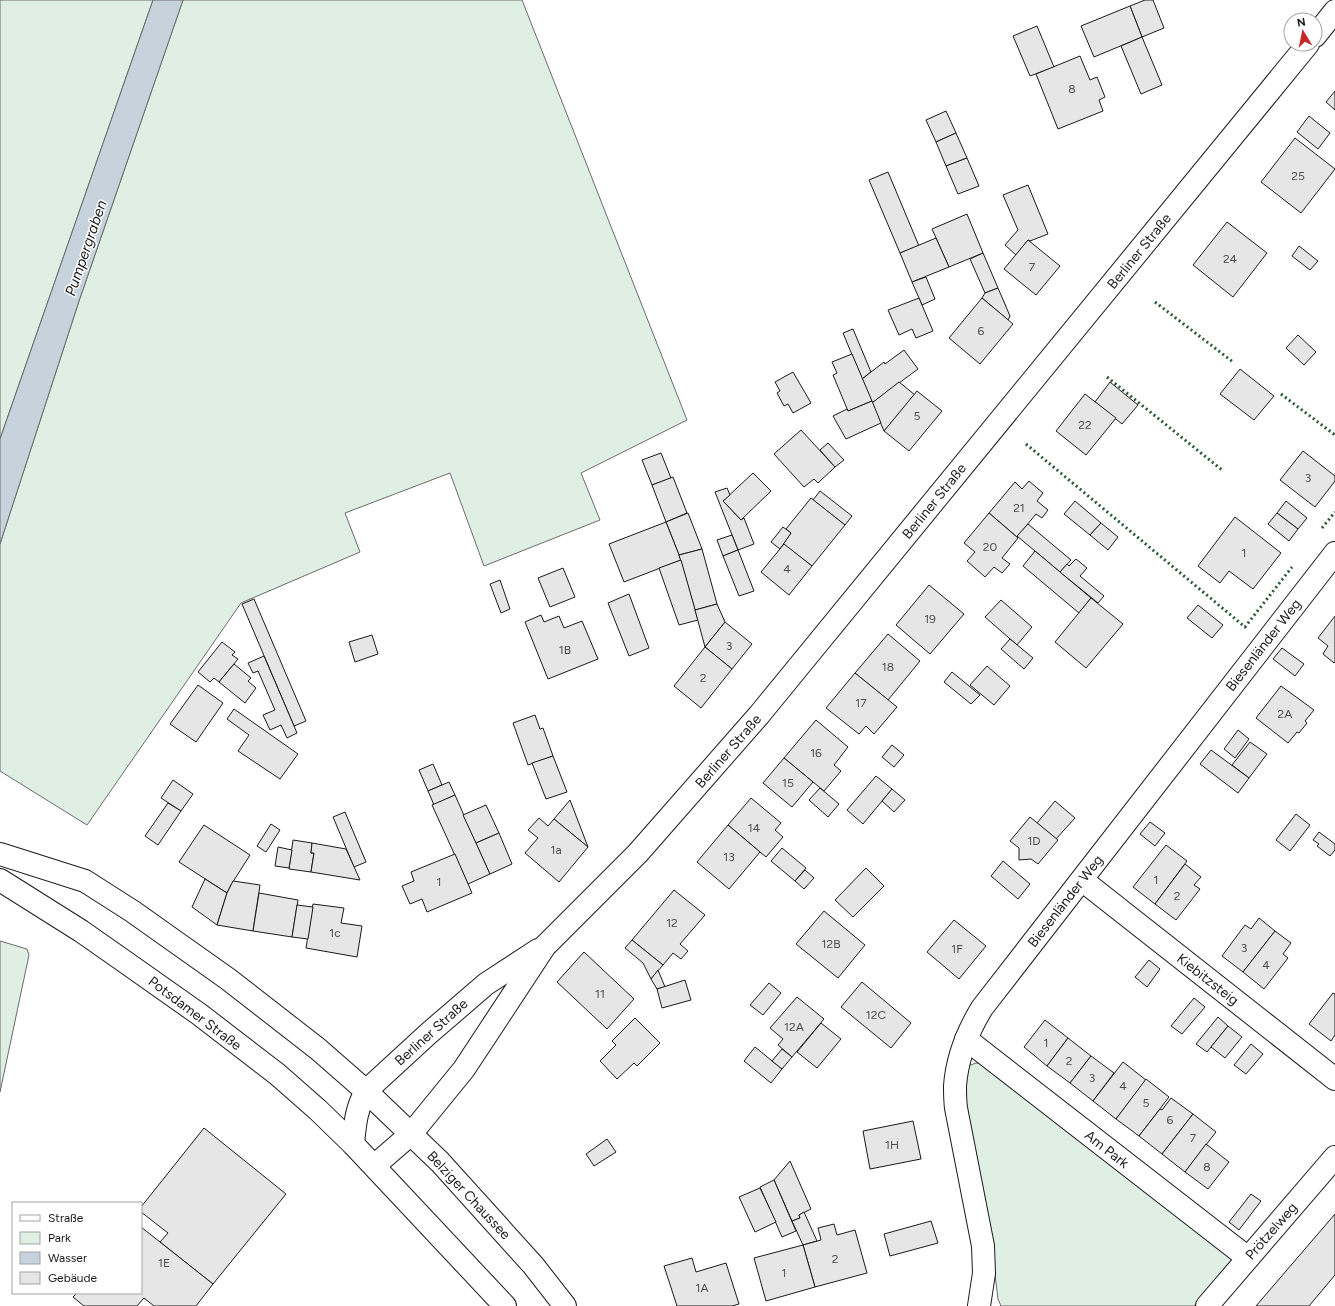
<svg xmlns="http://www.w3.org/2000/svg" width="1335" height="1306" font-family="Figtree,sans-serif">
<rect width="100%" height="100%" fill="#fff"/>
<g fill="#e0efe3" stroke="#6a6a6a">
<polygon points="0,0 153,0 0,439"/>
<polygon points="183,0 522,0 687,420 581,473 600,520 484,566 450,473 345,513 360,552 241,603 87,825 0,771 0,544 79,301"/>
<polygon points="0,941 27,949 29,955 0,1092"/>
<polygon points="976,1063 983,1064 1236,1258 1194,1306 1001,1306 998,1299 991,1242 965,1110 965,1088 968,1066"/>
</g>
<polygon fill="#c6d2dc" stroke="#6a6a6a" points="153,0 183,0 79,301 0,544 0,439"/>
<g fill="#e6e6e6" stroke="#1a1a1a">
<polygon points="1145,0 1153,0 1164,28 1142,37 1130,6"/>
<polygon points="1130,6 1142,37 1094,57 1081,26"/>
<polygon points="1037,26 1054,67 1030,76 1013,36"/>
<polygon points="1142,37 1162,85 1141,94 1121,46"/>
<polygon points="1080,56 1090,80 1097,77 1105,97 1099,100 1103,111 1058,129 1036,74"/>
<polygon points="1335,91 1335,110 1326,102"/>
<polygon points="946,111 956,133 936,142 926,120"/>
<polygon points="1309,116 1330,133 1318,149 1297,132"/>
<polygon points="956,133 967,158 946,166 936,142"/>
<polygon points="1295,138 1335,169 1301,213 1261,182"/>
<polygon points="967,158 979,186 958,194 946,166"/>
<polygon points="888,172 919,246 900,253 869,180"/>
<polygon points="1028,185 1048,234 1030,241 1028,240 1016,255 1005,245 1018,230 1003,195"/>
<polygon points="967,214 983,253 949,267 932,229"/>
<polygon points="1227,222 1267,253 1233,297 1193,265"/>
<polygon points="936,238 949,267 912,282 900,253"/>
<polygon points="1028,240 1060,266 1036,295 1004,269"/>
<polygon points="1299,246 1318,261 1310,270 1292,256"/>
<polygon points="983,253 998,288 985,293 970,259"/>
<polygon points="926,277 935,299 922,305 912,282"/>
<polygon points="998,288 1010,316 1008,320 982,298 985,293"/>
<polygon points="919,298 933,331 916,338 912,329 899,335 888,310"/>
<polygon points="982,298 1013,324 980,364 949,338"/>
<polygon points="853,329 871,372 862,379 843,333"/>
<polygon points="1298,335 1316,352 1304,365 1286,348"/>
<polygon points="904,350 918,369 872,403 862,379 884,362 885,364"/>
<polygon points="852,354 872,401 848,411 833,375 837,373 832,362"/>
<polygon points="1240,369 1274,396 1254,420 1220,394"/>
<polygon points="793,372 811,403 793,413 788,404 784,406 777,393 780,391 775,382"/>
<polygon points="899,382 915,395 884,431 872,403"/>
<polygon points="1110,382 1138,405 1122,424 1095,402"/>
<polygon points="917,391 942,411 909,451 884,431"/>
<polygon points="1085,394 1116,418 1086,455 1056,431"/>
<polygon points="872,401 881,423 846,439 833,416 847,409 848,411"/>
<polygon points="801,430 835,467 818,483 814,479 804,487 774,454"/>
<polygon points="828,443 844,460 835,467 820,450"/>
<polygon points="1303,451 1335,476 1335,481 1315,507 1280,480"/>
<polygon points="661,453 671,478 652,485 642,460"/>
<polygon points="753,473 771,491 741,520 723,501"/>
<polygon points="673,477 687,513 666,522 652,485"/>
<polygon points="1029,481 1043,493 1037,501 1048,510 1042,518 1036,514 1017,537 989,513 1015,482 1022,489"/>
<polygon points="727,488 730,495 723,501 741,520 744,518 754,544 738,550 715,492"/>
<polygon points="820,491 852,516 845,525 813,500"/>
<polygon points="811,498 845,525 812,566 783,544 791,533 786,529"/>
<polygon points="1075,501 1101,523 1090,535 1064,514"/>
<polygon points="1286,501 1307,518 1298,529 1277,513"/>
<polygon points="688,513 702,549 679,555 666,522"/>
<polygon points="989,513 1018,538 1002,558 1010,564 1002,573 994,567 985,577 967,561 975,552 964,543"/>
<polygon points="1277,513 1298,529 1289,541 1268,524"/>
<polygon points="1235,517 1281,553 1253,589 1229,571 1220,583 1198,566"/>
<polygon points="666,522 681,560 624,582 609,544"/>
<polygon points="1101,523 1118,537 1108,550 1090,535"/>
<polygon points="1028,524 1071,560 1060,572 1017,536"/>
<polygon points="783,527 791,533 780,549 771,542"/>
<polygon points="732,535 738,550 723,556 717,540"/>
<polygon points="784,544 812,566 789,595 761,572"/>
<polygon points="702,549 717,604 695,610 679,555"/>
<polygon points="738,550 754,591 739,596 723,556"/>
<polygon points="1035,551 1091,598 1079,613 1023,566"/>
<polygon points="1076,559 1087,568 1080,576 1104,596 1098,603 1060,572 1067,564 1069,566"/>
<polygon points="681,560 698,620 679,625 659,568"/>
<polygon points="563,568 575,597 550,607 538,578"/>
<polygon points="500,580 510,609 501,613 490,584"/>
<polygon points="929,585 964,614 930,654 896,625"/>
<polygon points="629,594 649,648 629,656 608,603"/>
<polygon points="1091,598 1123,624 1086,668 1055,642"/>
<polygon points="254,599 306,721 294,726 242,604"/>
<polygon points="1001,600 1032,627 1017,645 985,617"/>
<polygon points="717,604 725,622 705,647 695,610"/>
<polygon points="1198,605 1223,625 1212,638 1187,618"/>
<polygon points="541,615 544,622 559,616 564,628 582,621 598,659 548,679 525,622"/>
<polygon points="1335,616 1335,662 1334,663 1323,654 1328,646 1318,638"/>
<polygon points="725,622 752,644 732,669 705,647"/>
<polygon points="888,634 920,661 888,700 855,673"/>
<polygon points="372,635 378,654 355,662 349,642"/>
<polygon points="1010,639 1033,658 1024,669 1001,649"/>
<polygon points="222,642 235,652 232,655 238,659 219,682 214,678 210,682 198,672"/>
<polygon points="705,647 732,669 701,708 674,686"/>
<polygon points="1282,648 1304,664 1295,676 1273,659"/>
<polygon points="264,656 297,733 287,738 281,725 270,730 263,715 275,710 258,671 253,673 248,663"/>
<polygon points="234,664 251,678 248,681 256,688 245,703 219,682"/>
<polygon points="987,666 1010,686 994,705 970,685"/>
<polygon points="952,672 980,695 971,704 944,682"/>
<polygon points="855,673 897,707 874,734 866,726 859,734 826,708"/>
<polygon points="198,685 223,703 196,742 170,724"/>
<polygon points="1281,686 1314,710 1305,721 1307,723 1299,733 1297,732 1288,743 1256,718"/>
<polygon points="234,709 298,754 280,779 238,751 249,735 227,719"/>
<polygon points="535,715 540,729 543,728 553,756 528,765 513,723"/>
<polygon points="816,720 848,747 834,765 841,771 824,791 784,758"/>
<polygon points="1238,730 1249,739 1235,758 1224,749"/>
<polygon points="1250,742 1267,754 1249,778 1232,765"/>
<polygon points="892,745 904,755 894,767 882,757"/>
<polygon points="1211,750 1249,778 1238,793 1200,764"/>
<polygon points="553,756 567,792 546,799 532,763"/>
<polygon points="784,758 813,782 792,807 763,783"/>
<polygon points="433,764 442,785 428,791 419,770"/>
<polygon points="876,776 892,789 863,824 847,810"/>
<polygon points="173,780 193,794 181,811 161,798"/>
<polygon points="449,782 455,795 434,805 428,791"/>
<polygon points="820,788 839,804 828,817 809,800"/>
<polygon points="892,789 905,800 894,812 882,801"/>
<polygon points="455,795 490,874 468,884 432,805"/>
<polygon points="751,798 781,823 775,830 783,837 766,857 728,825"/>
<polygon points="570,800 588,847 554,819"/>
<polygon points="1055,801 1075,818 1056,839 1037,823"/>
<polygon points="168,803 181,811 158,845 145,836"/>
<polygon points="486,805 499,833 476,843 463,815"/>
<polygon points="345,812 366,862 354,867 333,817"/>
<polygon points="1296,814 1310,825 1290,851 1276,840"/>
<polygon points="1030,817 1058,840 1038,864 1031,859 1019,860 1019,848 1010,841"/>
<polygon points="539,818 548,826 554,819 588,847 559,882 525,853 538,838 528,830"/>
<polygon points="1150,822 1165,833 1155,846 1140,834"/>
<polygon points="271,824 280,830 266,852 257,846"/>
<polygon points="204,825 250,855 231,885 227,893 179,862"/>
<polygon points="728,825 760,852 729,889 697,862"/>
<polygon points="1319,832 1335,844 1335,850 1330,856 1317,846 1319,844 1313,840"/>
<polygon points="499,833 512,864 490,874 476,843"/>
<polygon points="293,840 312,843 311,853 314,853 311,872 289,869"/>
<polygon points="312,843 346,849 360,880 311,872 314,853 311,853"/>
<polygon points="1166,845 1187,861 1155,904 1133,887"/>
<polygon points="278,847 292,850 289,868 275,866"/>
<polygon points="782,848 806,868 795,881 771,861"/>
<polygon points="455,854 472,893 427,912 422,899 410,904 402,886 414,881 411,872"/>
<polygon points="1003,861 1030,884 1018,899 991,876"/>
<polygon points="1185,864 1201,877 1194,885 1200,889 1176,920 1155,904"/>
<polygon points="866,868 884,886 853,917 835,900"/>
<polygon points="805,870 814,878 804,889 795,881"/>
<polygon points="205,879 227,893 217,925 192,907"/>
<polygon points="233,881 260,885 253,931 217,925 227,893"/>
<polygon points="674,890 705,915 680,944 688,951 681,959 673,953 663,965 632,940"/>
<polygon points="259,893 298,900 292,937 253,931"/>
<polygon points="313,904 344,908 341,923 362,926 357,957 306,948"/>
<polygon points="297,905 313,907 308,939 292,937"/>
<polygon points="824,911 865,945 838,978 796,944"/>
<polygon points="1259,918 1275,931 1243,972 1222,956 1245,925 1251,929"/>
<polygon points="954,920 986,946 959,979 927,952"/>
<polygon points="1275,931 1291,943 1283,954 1288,958 1264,989 1243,972"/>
<polygon points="632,940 663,965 651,979 643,963 625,948"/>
<polygon points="584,952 634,999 607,1029 557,982"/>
<polygon points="1149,960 1160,969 1147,987 1135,977"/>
<polygon points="658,970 665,987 657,989 651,979"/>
<polygon points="685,980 691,1000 662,1008 657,989"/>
<polygon points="862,982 911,1023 891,1048 841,1007"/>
<polygon points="769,983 781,993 763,1015 750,1005"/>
<polygon points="1333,993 1335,994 1335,1035 1331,1041 1309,1024"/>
<polygon points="797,997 824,1019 792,1057 778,1045 783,1039 770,1028"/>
<polygon points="1194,998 1205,1007 1182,1034 1171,1026"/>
<polygon points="1218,1017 1228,1026 1207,1052 1196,1044"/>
<polygon points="635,1018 660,1043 637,1066 634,1063 617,1079 600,1061 616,1045 612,1041"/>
<polygon points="1045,1020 1068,1038 1047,1066 1024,1047"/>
<polygon points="821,1023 841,1039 817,1068 797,1052"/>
<polygon points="1228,1026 1242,1037 1225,1058 1211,1047"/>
<polygon points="1068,1038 1091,1056 1070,1083 1047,1066"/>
<polygon points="1251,1044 1263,1054 1246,1074 1234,1065"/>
<polygon points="755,1047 782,1069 771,1083 744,1061"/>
<polygon points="782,1049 792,1057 782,1069 772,1061"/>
<polygon points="1091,1056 1114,1073 1093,1101 1070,1083"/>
<polygon points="1123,1062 1146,1080 1116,1119 1093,1101"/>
<polygon points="1146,1079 1169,1097 1139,1136 1116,1119"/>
<polygon points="1171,1098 1193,1114 1162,1154 1139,1136 1160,1109 1162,1110"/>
<polygon points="1193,1114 1216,1132 1185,1172 1162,1154"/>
<polygon points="913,1121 921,1159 870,1169 863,1131"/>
<polygon points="204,1128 286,1194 213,1284 160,1242 168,1233 141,1212 141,1207"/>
<polygon points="607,1139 616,1152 594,1166 586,1154"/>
<polygon points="1206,1144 1229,1162 1208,1189 1185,1172"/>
<polygon points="790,1161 811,1209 799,1215 800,1218 792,1221 774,1180"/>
<polygon points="774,1180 796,1231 782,1237 760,1187"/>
<polygon points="760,1188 776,1222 755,1232 739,1197"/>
<polygon points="1251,1194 1261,1201 1239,1230 1229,1222"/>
<polygon points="804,1212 817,1241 803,1245 792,1221 800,1218 799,1215"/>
<polygon points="1335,1214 1335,1275 1309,1306 1256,1306"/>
<polygon points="931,1221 938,1243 890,1256 884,1234"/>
<polygon points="834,1224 837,1235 855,1230 867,1273 815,1287 803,1245 821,1240 818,1228"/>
<polygon points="141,1227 213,1284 196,1306 154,1306 144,1298 137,1306 84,1306 73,1297 77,1293 141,1293"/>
<polygon points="803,1245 815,1287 766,1301 754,1258"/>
<polygon points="692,1258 696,1272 726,1263 739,1304 732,1306 677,1306 664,1266"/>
</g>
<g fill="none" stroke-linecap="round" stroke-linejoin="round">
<g stroke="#1a1a1a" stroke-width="24">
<g id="minor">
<polyline points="1082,880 1335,1079"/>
<polyline points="966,1039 1248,1258"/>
<path d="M979,1306L984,1273L983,1246L956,1108C955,1100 955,1093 955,1086C957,1058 968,1031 982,1008L1335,553"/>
<polyline points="1207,1306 1335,1157"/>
</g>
</g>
<g stroke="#1a1a1a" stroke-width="24">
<g id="primary">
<polyline points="1315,36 1335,11"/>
<polyline points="0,854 85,881 132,911 228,979 318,1049 366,1091 440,1162 533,1265 565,1306"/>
<polyline points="0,880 81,931 121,959 199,1014 277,1074 318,1110 353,1144 505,1306"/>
<path d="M353,1144C355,1124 356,1109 366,1091L428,1034L486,984L538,950"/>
<polyline points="374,1166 411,1134 464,1069 545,946 638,853 759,715 1308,44"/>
</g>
</g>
<use href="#minor" stroke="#fff" stroke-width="22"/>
<use href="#primary" stroke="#fff" stroke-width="22"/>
<g stroke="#2b5a34" stroke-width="3" stroke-dasharray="2 3" stroke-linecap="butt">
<polyline points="1155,302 1233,362"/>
<polyline points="1107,377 1222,470"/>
<polyline points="1281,394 1335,435"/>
<polyline points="1026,444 1245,627 1292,567"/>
<polyline points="1322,528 1335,512"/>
</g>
</g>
<g text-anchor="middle" stroke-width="3" stroke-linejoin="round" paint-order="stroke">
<g font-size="12" fill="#4d4d4d">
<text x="1072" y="93">8</text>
<text x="1298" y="180">25</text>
<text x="1230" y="263">24</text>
<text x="1032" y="271">7</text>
<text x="981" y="335">6</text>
<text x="917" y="420">5</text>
<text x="1085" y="429">22</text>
<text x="1308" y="482">3</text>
<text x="1019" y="512">21</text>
<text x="990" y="551">20</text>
<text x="1244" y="557">1</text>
<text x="787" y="573">4</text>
<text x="930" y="623">19</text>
<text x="729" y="650">3</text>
<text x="565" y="654">1B</text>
<text x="888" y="671">18</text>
<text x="703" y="682">2</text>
<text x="861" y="707">17</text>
<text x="1285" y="718">2A</text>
<text x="816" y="757">16</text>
<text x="788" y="787">15</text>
<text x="754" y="832">14</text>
<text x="1034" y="845">1D</text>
<text x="556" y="854">1a</text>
<text x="729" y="861">13</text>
<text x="1156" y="884">1</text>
<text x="439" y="886">1</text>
<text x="1177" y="900">2</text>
<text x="672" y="927">12</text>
<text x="335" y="937">1c</text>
<text x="831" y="948">12B</text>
<text x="1244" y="952">3</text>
<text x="957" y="953">1F</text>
<text x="1266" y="969">4</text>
<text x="600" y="998">11</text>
<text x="876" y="1019">12C</text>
<text x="794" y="1031">12A</text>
<text x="1046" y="1047">1</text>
<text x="1069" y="1065">2</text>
<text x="1092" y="1082">3</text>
<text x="1123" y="1090">4</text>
<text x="1146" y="1107">5</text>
<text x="1170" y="1124">6</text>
<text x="1193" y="1142">7</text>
<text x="892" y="1149">1H</text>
<text x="1207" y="1171">8</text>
<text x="835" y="1263">2</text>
<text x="164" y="1267">1E</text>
<text x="784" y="1277">1</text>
<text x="702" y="1292">1A</text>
</g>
<g font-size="14" fill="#1a1a1a" stroke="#fff">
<text transform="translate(1139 251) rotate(-51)" y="5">Berliner Straße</text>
<text transform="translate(934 501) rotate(-51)" y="5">Berliner Straße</text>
<text transform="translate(1263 645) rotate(-52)" y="5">Biesenländer Weg</text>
<text transform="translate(728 751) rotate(-49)" y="5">Berliner Straße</text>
<text transform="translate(1065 901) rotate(-52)" y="5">Biesenländer Weg</text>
<text transform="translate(1208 979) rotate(38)" y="5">Kiebitzsteig</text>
<text transform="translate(195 1013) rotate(37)" y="5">Potsdamer Straße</text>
<text transform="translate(431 1032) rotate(-42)" y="5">Berliner Straße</text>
<text transform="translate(1107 1149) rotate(38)" y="5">Am Park</text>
<text transform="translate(469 1195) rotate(47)" y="5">Belziger Chaussee</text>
<text transform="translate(1271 1231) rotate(-49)" y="5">Prötzelweg</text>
</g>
<g font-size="15" font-style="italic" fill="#1a1a1a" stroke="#fff">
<text transform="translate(86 248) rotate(-71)" y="5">Pumpergraben</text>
</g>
</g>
<rect x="12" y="1202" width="130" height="92" fill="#ffffff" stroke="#a3a3a3"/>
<rect x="20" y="1215" width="20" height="6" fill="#ffffff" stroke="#a3a3a3"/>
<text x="48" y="1222" font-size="12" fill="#1a1a1a">Straße</text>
<rect x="20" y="1232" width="20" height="12" fill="#e0efe3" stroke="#a3a3a3"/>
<text x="48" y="1242" font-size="12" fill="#1a1a1a">Park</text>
<rect x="20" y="1252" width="20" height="12" fill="#c6d2dc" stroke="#a3a3a3"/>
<text x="48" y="1262" font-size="12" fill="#1a1a1a">Wasser</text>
<rect x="20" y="1272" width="20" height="12" fill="#e6e6e6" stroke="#a3a3a3"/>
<text x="48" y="1282" font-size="12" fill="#1a1a1a">Gebäude</text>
<g transform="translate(1303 32) rotate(350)"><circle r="19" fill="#ffffff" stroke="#a3a3a3"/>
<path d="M0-3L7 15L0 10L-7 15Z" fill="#c62828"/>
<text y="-6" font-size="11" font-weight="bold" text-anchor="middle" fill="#1a1a1a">N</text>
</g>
</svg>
